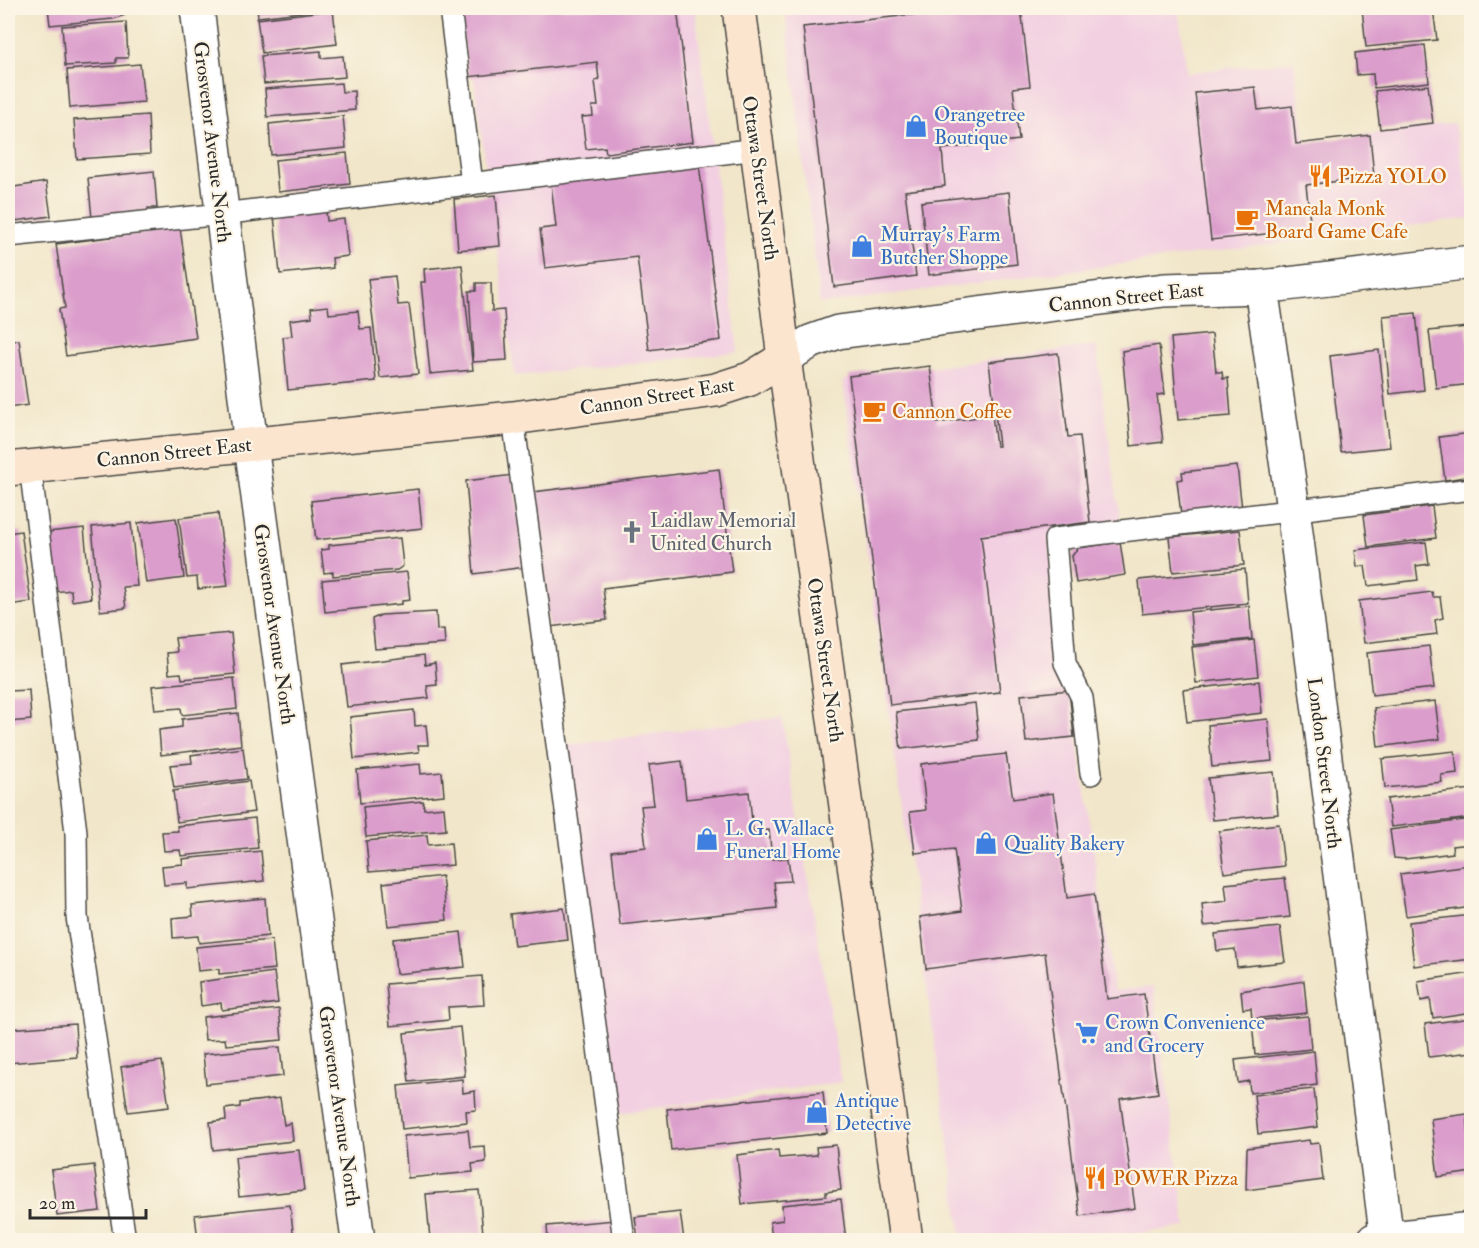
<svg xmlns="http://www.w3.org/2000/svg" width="1479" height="1248" font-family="'IM FELL Double Pica',serif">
<rect width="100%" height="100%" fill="#fcf5e5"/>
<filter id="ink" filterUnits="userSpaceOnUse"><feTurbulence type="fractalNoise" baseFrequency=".0167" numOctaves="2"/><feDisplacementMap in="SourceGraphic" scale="12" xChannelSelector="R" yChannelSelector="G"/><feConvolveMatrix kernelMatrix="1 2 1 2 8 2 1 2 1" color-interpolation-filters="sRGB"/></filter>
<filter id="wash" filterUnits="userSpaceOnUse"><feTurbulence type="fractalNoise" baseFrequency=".008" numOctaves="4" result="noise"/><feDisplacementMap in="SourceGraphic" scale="24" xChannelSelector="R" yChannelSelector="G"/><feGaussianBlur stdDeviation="1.35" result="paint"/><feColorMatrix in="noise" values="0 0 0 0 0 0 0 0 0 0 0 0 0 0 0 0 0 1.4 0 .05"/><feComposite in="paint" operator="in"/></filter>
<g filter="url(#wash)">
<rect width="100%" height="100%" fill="#f1e6c9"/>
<g fill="#f2cfe1">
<polygon points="464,8 695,8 738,352 515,376"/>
<polygon points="785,8 1178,8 1187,73 1294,61 1305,143 1454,123 1471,205 1471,218 820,304"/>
<polygon points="1096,345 1121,527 1048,538 1114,991 1153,987 1186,1227 1085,1240 962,1240 843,380"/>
<polygon points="782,717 841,1082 606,1115 555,747"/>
</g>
<g id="blocks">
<g fill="#db9dcc">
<polygon points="48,8 124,8 125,15 113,19 50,25"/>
<polygon points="257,8 327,8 327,9 258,17"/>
<polygon points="459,8 677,8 693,142 606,153 605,147 586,149 582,117 593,116 592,106 598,106 595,81 599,80 597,62 468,77"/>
<polygon points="973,8 1021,8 1030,86 1013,88 1019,140 942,149 945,186 905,191 916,276 834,287 803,27"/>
<polygon points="1362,8 1433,8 1437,40 1366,47"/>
<polygon points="333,10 337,44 262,53 257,19"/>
<polygon points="126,22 128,58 116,58 116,63 65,66 62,26"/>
<polygon points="1425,45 1429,82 1374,88 1373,74 1357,75 1355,53"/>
<polygon points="321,51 321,58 343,56 345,77 264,84 261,56"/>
<polygon points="140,64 144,102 70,108 67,70"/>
<polygon points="341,83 342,92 354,91 355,110 267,117 265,89"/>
<polygon points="1428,85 1433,123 1380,129 1375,91"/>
<polygon points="1255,87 1258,110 1292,106 1296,144 1370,135 1374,177 1306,185 1311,229 1211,240 1195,93"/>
<polygon points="148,115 150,154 77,159 74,120"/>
<polygon points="343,116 346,148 271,155 269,124"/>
<polygon points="347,153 350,184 278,192 275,160"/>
<polygon points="699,164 721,340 649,350 637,257 545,268 540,229 556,227 551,183"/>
<polygon points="154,171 157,208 148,208 148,212 92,218 88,178"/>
<polygon points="46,182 51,216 8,222 8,188"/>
<polygon points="1009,192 1017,264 929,275 921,202"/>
<polygon points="496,195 500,246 458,250 454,199"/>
<polygon points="326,211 327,221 344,219 348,256 332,258 333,268 280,274 274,216"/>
<polygon points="180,228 196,338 66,356 59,309 65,308 56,244"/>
<polygon points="462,265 473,370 430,374 421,282 425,282 424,269"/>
<polygon points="395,276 398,305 409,304 418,374 380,378 368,279"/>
<polygon points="476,283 491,283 492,311 504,310 507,360 473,362 469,291 476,291"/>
<polygon points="328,306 329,314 358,311 360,329 371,328 376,381 288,390 283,337 292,336 290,320 312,317 311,308"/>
<polygon points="1416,313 1424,390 1390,394 1383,316"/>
<polygon points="1467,327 1472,384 1436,388 1429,331"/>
<polygon points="1212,334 1216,372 1222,372 1223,379 1228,378 1231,416 1178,420 1171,338"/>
<polygon points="19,340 28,405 8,408 8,342"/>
<polygon points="1159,345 1165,394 1157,395 1163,442 1131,446 1122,351"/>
<polygon points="1379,350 1390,447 1341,452 1330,356"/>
<polygon points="1058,353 1068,437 1080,436 1090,522 981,536 1000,692 890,705 849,376 930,366 937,423 992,415 996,446 999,446 989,362"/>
<polygon points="1472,433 1472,476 1445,480 1439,437"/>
<polygon points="1237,466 1242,509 1181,515 1177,480 1183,479 1182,472"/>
<polygon points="719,469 732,572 603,588 607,620 549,627 533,492"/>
<polygon points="513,475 525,567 474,574 466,481"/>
<polygon points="418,489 422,528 316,540 311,501"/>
<polygon points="1432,506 1436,538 1368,547 1364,515"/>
<polygon points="218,513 228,586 198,589 197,577 187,578 179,518"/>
<polygon points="176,518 184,578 146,583 138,523"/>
<polygon points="131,523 137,586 123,587 126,608 100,611 92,527"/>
<polygon points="84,528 91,598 72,601 71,590 54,592 48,532"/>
<polygon points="1240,530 1244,565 1173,572 1169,537"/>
<polygon points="21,531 31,602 8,605 8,533"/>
<polygon points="400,538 403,566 397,570 333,576 333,572 324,573 321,550 329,549 329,545"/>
<polygon points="1120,542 1125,575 1076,583 1072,556 1078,548"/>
<polygon points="1426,542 1429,564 1416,566 1418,580 1368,586 1365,566 1357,567 1355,550"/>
<polygon points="1245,569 1248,603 1142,614 1139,580"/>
<polygon points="407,572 410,600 402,601 402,604 325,612 322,580"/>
<polygon points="1432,592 1433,597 1440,597 1443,618 1435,620 1437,634 1364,643 1359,601"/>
<polygon points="1249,606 1252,639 1193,645 1190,612"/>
<polygon points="436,612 437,630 444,629 445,644 375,649 372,619 381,615"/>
<polygon points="231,633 235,674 182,679 181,673 169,674 167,653 177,652 175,638"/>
<polygon points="1254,640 1258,676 1196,683 1192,647"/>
<polygon points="1429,646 1434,688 1372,695 1367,653"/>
<polygon points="424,655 425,665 435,663 437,685 427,686 429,698 347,707 342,665"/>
<polygon points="234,678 237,709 182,715 181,708 155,710 152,686"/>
<polygon points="1259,681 1262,713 1187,722 1183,690"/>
<polygon points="29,690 31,720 8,722 8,691"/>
<polygon points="1069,690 1074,737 1026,742 1021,695"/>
<polygon points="1435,701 1440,739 1378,747 1374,708"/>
<polygon points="975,703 979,740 901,749 896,712"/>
<polygon points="414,710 415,726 426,725 428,745 418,745 419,752 354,759 350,717"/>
<polygon points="238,713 241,745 161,755 159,730 182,727 182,719"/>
<polygon points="1268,719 1272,761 1212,767 1208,725"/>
<polygon points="243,748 247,779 174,788 170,765 192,763 191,755"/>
<polygon points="1455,751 1457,773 1441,775 1442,782 1385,788 1382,759"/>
<polygon points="1006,754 1013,799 1053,793 1067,898 1094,894 1107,999 1144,994 1158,1093 1120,1099 1135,1208 1080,1216 1045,953 926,969 920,917 962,911 954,849 915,853 910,812 926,810 921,764"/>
<polygon points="682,761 686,799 749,792 753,831 769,830 772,859 788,858 791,881 774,882 777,908 620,925 612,851 646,847 641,806 654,805 649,765"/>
<polygon points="420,764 421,774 442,772 444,795 360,803 357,770"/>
<polygon points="1274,772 1278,814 1213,820 1208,778"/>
<polygon points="249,781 254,812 177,822 173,791"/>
<polygon points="1472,789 1472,818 1391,827 1387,799"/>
<polygon points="423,801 424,809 444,807 446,830 366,837 363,807"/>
<polygon points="255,818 258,848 181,856 180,850 164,851 162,832 178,831 177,826"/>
<polygon points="1472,819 1472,844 1452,846 1453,853 1405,859 1394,858 1390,830"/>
<polygon points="1279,824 1284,866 1224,873 1219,831"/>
<polygon points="427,835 428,845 451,843 453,865 369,872 366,841"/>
<polygon points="261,851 264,881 187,889 187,883 164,885 162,866 183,864 182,859"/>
<polygon points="1469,865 1472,868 1472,907 1406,916 1400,874"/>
<polygon points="442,876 447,920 388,926 383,883"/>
<polygon points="1285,878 1290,917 1204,926 1202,904 1227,901 1225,884"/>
<polygon points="265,898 268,936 199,943 198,936 173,938 172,918 193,916 192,905"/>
<polygon points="564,908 568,940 514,946 510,914"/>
<polygon points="1472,915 1472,959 1414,966 1409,922"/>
<polygon points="1280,927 1285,962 1237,967 1235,949 1217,951 1215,934"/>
<polygon points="461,932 465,967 396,974 393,939"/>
<polygon points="272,940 275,969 219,974 219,969 198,971 196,947"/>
<polygon points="274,972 278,1003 222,1010 221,1003 201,1006 199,982"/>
<polygon points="1472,973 1472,1012 1433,1018 1430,999 1421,1001 1418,981"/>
<polygon points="482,976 484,1005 448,1007 449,1020 390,1026 386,984"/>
<polygon points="1304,981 1307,1013 1252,1019 1251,1008 1243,1009 1241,991"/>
<polygon points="279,1009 282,1040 226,1045 225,1039 205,1040 203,1017"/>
<polygon points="1308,1016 1311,1049 1255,1055 1252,1021"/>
<polygon points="1472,1018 1472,1052 1429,1057 1425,1024"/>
<polygon points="75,1024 77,1057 8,1063 8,1029"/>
<polygon points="460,1027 465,1076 409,1082 404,1033"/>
<polygon points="280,1047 283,1076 206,1084 203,1054"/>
<polygon points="1314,1051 1317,1085 1250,1093 1249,1081 1238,1083 1235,1060"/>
<polygon points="162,1061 169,1107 128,1112 121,1067"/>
<polygon points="462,1079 463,1093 475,1091 476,1110 466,1111 467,1122 402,1129 398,1086"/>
<polygon points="1314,1089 1318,1127 1258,1134 1254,1095"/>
<polygon points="823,1092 827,1133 671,1150 667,1109"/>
<polygon points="280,1098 284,1125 291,1123 293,1141 213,1150 210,1122 226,1120 225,1109 240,1107 240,1103"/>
<polygon points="1467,1114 1472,1172 1438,1177 1431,1119"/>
<polygon points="468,1130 470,1147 485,1146 486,1162 472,1164 473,1172 408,1178 404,1136"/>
<polygon points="1309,1140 1310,1144 1319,1143 1323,1180 1246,1190 1247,1148"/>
<polygon points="836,1145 841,1190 826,1192 826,1196 742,1204 737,1155 778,1150 779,1158 817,1155 816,1147"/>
<polygon points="299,1150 304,1190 239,1197 235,1157"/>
<polygon points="94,1165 100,1211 57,1216 51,1170"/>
<polygon points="479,1190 483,1234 430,1239 426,1194"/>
<polygon points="841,1199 846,1240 772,1240 770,1222 783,1220 782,1205"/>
<polygon points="290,1205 294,1240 198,1240 195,1215"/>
<polygon points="680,1212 684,1240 638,1240 635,1217"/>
<polygon points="615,1220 617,1240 548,1240 547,1226"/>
</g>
</g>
</g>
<g filter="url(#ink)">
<use href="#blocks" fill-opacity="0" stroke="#494743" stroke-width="1.5"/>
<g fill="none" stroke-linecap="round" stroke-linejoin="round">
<g stroke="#494743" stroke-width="24">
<g id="service">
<polyline points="450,8 472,184"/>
<polyline points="8,236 222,214 757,149"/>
<polyline points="513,418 624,1240"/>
<polyline points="30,466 76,832 77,917 125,1240"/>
<polyline points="1091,774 1082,698 1065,663 1055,539 1472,489"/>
</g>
</g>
<g stroke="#494743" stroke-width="36">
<g id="minor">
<polyline points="197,8 251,445 358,1240"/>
<polyline points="1261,287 1293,509 1387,1240"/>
<polyline points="1374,1240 1472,1229"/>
</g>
</g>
<g stroke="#494743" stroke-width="36">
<polyline id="tertiary" points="784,358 810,342 838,332 1164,290 1261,287 1472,262"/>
</g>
<g stroke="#494743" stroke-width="36">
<g id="secondary">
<polyline points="739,8 784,358 906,1240"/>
<polyline points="8,469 513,418 716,390 750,379 784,358"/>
</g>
</g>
<use href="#service" stroke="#fff" stroke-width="21"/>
<use href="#minor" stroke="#fff" stroke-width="33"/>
<use href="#tertiary" stroke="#fff" stroke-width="33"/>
<use href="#secondary" stroke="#fbe5cf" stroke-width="33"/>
</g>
</g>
<defs>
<g id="shop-bare" transform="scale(1.8)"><path d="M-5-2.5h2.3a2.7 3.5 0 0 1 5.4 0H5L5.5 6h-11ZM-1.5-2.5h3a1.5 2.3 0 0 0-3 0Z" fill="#3f7fe0" stroke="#fcf5e5" stroke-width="2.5" paint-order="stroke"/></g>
<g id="restaurant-bare" transform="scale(1.8)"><path d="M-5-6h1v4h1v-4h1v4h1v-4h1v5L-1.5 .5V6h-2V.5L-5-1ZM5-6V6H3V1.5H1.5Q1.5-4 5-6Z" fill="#e8710a" stroke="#fcf5e5" stroke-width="2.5" paint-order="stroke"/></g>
<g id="cafe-bare" transform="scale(1.8)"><path d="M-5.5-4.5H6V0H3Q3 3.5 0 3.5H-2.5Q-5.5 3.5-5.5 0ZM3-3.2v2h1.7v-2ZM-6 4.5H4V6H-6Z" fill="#e8710a" stroke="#fcf5e5" stroke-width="2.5" paint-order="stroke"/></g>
<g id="church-bare" transform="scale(1.8)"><path d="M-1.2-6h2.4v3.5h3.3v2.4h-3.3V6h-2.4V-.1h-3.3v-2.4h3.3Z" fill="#6b7280" stroke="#fcf5e5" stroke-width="2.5" paint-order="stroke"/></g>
<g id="supermarket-bare" transform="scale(1.8)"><path d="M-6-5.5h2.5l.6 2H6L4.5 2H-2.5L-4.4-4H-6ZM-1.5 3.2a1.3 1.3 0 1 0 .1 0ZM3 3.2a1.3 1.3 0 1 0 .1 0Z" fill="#3f7fe0" stroke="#fcf5e5" stroke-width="2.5" paint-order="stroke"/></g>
</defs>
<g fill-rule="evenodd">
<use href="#shop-bare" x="916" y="126"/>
<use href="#restaurant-bare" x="1320" y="176"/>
<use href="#cafe-bare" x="1247" y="219"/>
<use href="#shop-bare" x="862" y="246"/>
<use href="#cafe-bare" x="874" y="411"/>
<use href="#church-bare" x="632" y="532"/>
<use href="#shop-bare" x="707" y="839"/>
<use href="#shop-bare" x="986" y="843"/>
<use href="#supermarket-bare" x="1087" y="1033"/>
<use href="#shop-bare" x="817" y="1112"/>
<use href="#restaurant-bare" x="1095" y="1178"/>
</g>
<g text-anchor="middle" stroke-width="4.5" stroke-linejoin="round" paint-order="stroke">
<g font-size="20" fill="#366cbe" stroke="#fcf5e5" text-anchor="start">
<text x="934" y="121">Orangetree<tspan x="934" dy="23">Boutique</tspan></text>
<text x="880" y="241">Murray's Farm<tspan x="880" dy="23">Butcher Shoppe</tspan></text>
<text x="725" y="835">L. G. Wallace<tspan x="725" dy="23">Funeral Home</tspan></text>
<text x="1004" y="850">Quality Bakery</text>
<text x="1105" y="1029">Crown Convenience<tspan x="1105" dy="23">and Grocery</tspan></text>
<text x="835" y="1107">Antique<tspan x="835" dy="23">Detective</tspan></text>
</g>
<g font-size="20" fill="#2b2b2b" stroke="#fcf5e5">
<text transform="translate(213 142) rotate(83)" y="7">Grosvenor Avenue North</text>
<text transform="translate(761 178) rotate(82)" y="7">Ottawa Street North</text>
<text transform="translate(1126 297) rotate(-6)" y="7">Cannon Street East</text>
<text transform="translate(657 396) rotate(-9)" y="7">Cannon Street East</text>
<text transform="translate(174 452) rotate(-6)" y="7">Cannon Street East</text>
<text transform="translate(275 624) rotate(82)" y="7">Grosvenor Avenue North</text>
<text transform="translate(826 660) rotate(82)" y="7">Ottawa Street North</text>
<text transform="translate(1325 763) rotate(83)" y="7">London Street North</text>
<text transform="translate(340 1106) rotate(82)" y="7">Grosvenor Avenue North</text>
</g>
<g font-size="20" fill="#c56008" stroke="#fcf5e5" text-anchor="start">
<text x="1338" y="183">Pizza YOLO</text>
<text x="1265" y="215">Mancala Monk<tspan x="1265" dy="23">Board Game Cafe</tspan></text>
<text x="892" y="418">Cannon Coffee</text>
<text x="1113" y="1185">POWER Pizza</text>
</g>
<g font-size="20" fill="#5b616d" stroke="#fcf5e5" text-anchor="start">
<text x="650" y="527">Laidlaw Memorial<tspan x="650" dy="23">United Church</tspan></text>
</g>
</g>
<rect width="1479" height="1248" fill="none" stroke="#fcf5e5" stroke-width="30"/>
<path d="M30 1209v9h116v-9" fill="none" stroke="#2b2b2b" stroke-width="3"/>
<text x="39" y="1209" font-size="18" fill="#2b2b2b" stroke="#fcf5e5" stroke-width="4.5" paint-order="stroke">20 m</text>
</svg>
